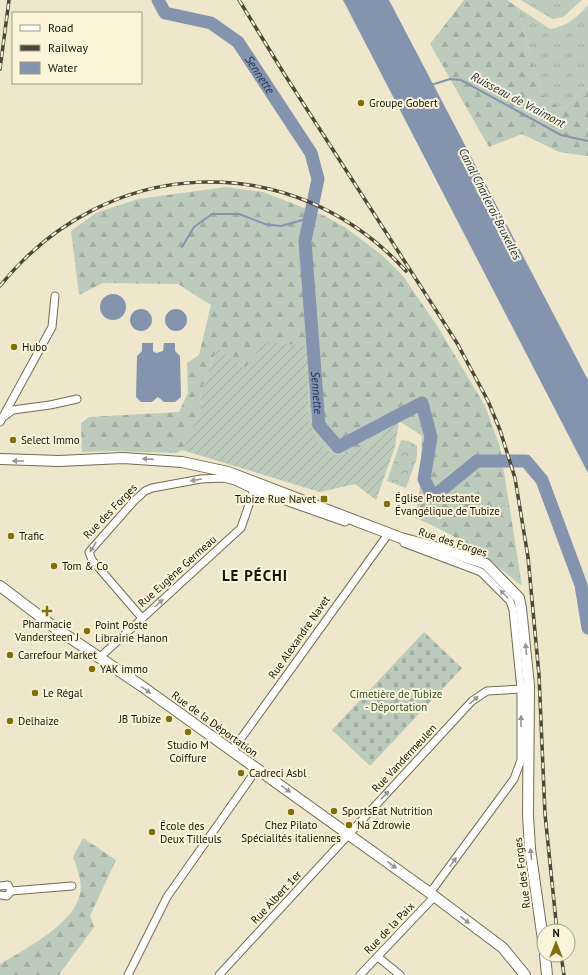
<svg xmlns="http://www.w3.org/2000/svg" width="588" height="975" font-family="'PT Sans',sans-serif">
<defs>
<pattern id="grass-tufts" width="24" height="20" patternUnits="userSpaceOnUse"><rect width="24" height="20" fill="#bccbbc"/><path d="M3 7l-1-3M5 7V3M7 7l1-3M15 17l-1-3M17 17v-4M19 17l1-3" fill="none" stroke="#a1ada0"/></pattern>
<pattern id="forest-firs" width="22" height="20" patternUnits="userSpaceOnUse"><rect width="22" height="20" fill="#bccbbc"/><path d="M5 1l3.5 6h-7zM16 11l3.5 6h-7z" fill="#a1ada0"/></pattern>
<pattern id="cemetery-stones" width="16" height="16" patternUnits="userSpaceOnUse"><rect width="16" height="16" fill="#bccbbc"/><path d="M2 7V4a2 2 0 0 1 4 0v3zM10 15v-3a2 2 0 0 1 4 0v3z" fill="#a1ada0"/></pattern>
<pattern id="park-crowns" width="20" height="18" patternUnits="userSpaceOnUse"><rect width="20" height="18" fill="#bccbbc"/><path d="M2 6a3 3 0 1 1 6 0M12 15a3 3 0 1 1 6 0" fill="none" stroke="#a1ada0"/></pattern>
<pattern id="garden-furrows" width="10" height="10" patternUnits="userSpaceOnUse"><rect width="10" height="10" fill="#bccbbc"/><path d="M-1 1l2-2M0 10L10 0M9 11l2-2" fill="none" stroke="#a1ada0"/></pattern>
</defs>
<rect width="100%" height="100%" fill="#efe7cb"/>
<g fill="url(#grass-tufts)">
<polygon points="521,0 582,0 563,17 552,19"/>
<path d="M588,5V83L564,110L542,95L517,7L550,29C568,26 576,18 588,5Z"/>
</g>
<g fill="url(#forest-firs)">
<polygon points="464,0 507,0 517,7 542,95 564,110 588,83 588,156 559,152 522,134 489,147 430,44"/>
<path d="M226,187L263,192L325,216L346,228L382,255L403,276L438,327L485,406L500,447L522,586C489,559 455,533 415,518L420,486L422,436L399,421L357,451L335,455L319,443L308,417L310,346L245,368L217,348L200,394L201,409L182,450L176,453L113,451L82,452L81,423L89,417L179,412L188,393L187,363L199,355L211,305L178,284L103,283L79,295L71,231L96,213L138,199Z"/>
<path d="M83,838L116,860L90,916L94,927L59,975H0V964C24,950 74,924 80,894C83,882 77,868 73,857Z"/>
</g>
<polygon fill="url(#cemetery-stones)" points="424,632 462,668 370,766 332,730"/>
<polygon fill="url(#park-crowns)" points="401,440 409,441 417,446 417,458 406,488 387,481"/>
<polygon fill="url(#garden-furrows)" points="266,342 310,346 308,417 319,443 335,455 357,451 399,421 395,447 376,500 355,484 320,492 182,450 201,409 200,394 217,348 245,368"/>
<g fill="#8494ae">
<polygon points="343,0 389,0 588,380 588,473"/>
<circle cx="113" cy="307" r="13"/>
<circle cx="141" cy="320" r="11"/>
<circle cx="176" cy="320" r="11"/>
<polygon points="142,343 153,343 153,351 156,353 163,351 164,343 175,343 175,351 180,356 181,397 175,402 164,402 158,397 152,402 141,402 136,397 137,356 142,351"/>
</g>
<g fill="none" stroke-linecap="round" stroke-linejoin="round">
<g stroke="#8494ae" stroke-width="2">
<polyline points="431,85 450,79 461,80 561,135 588,141"/>
<polyline points="182,247 194,227 212,214 239,214 265,224 281,226 310,218"/>
</g>
<path stroke="#8494ae" stroke-width="13" id="s1" d="M158,0L165,13L211,23L238,42L311,153L318,179L305,241L319,425L338,447L422,403L431,437L424,479L433,497L477,461H526L542,480L581,585L588,628"/>
<g stroke="#736c53" stroke-width="9">
<g id="street">
<polyline points="5,416 13,410 50,405 77,399"/>
<polyline points="0,422 52,327 55,296"/>
<polyline points="404,543 481,572 510,601 513,610 521,689 521,760 514,779 430,893"/>
<polyline points="142,618 92,560 89,552 134,501 145,491 152,488 201,479 224,478 235,481 254,490 345,522"/>
<polyline points="99,658 241,528 254,490"/>
<polyline points="232,751 386,537"/>
<polyline points="0,886 8,885 11,891 7,896 0,895"/>
<polyline points="11,891 72,886"/>
<polyline points="378,957 400,975"/>
<polyline points="128,975 167,897 257,769"/>
<polyline points="219,975 472,701 487,691 521,689"/>
<polyline points="360,975 434,897"/>
</g>
</g>
<g stroke="#736c53" stroke-width="12">
<g id="secondary">
<polyline points="0,459 59,461 123,458 182,462 228,472 401,538 442,549 486,564 519,598 521,608 529,685 528,815 530,849 544,947"/>
<polyline points="0,586 54,627 143,687 430,893 503,948 525,975"/>
<polyline points="545,955 547,975"/>
</g>
</g>
<use href="#street" stroke="#fff" stroke-width="7"/>
<use href="#secondary" stroke="#fff" stroke-width="10"/>
<g stroke="#4c473a" stroke-width="3.5">
<g id="rail">
<polyline points="239,0 283,72 457,343 488,401 500,430 515,478 528,557 539,675 545,814 557,931"/>
<polyline points="0,69 9,0"/>
<path d="M0,286C106,154 292,146 406,271"/>
<polyline points="561,955 564,975"/>
</g>
</g>
<use href="#rail" stroke="#fcf4d8" stroke-width="2" stroke-dasharray="6" stroke-linecap="butt"/>
</g>
<defs><path id="oneway-solid" d="M-6-.8H1V-3.2L6.5 0L1 3.2V.8H-6Z"/></defs>
<g fill="#969591">
<use href="#oneway-solid" transform="translate(148 459) rotate(-176)"/>
<use href="#oneway-solid" transform="translate(18 461) rotate(180)"/>
<use href="#oneway-solid" transform="translate(196 480) rotate(171)"/>
<use href="#oneway-solid" transform="translate(93 547) rotate(123)"/>
<use href="#oneway-solid" transform="translate(504 594) rotate(-135)"/>
<use href="#oneway-solid" transform="translate(159 603) rotate(-42)"/>
<use href="#oneway-solid" transform="translate(526 649) rotate(-95)"/>
<use href="#oneway-solid" transform="translate(146 690) rotate(35)"/>
<use href="#oneway-solid" transform="translate(474 700) rotate(-42)"/>
<use href="#oneway-solid" transform="translate(521 721) rotate(-90)"/>
<use href="#oneway-solid" transform="translate(286 789) rotate(35)"/>
<use href="#oneway-solid" transform="translate(385 795) rotate(-47)"/>
<use href="#oneway-solid" transform="translate(531 854) rotate(-96)"/>
<use href="#oneway-solid" transform="translate(453 862) rotate(-54)"/>
<use href="#oneway-solid" transform="translate(392 865) rotate(36)"/>
<use href="#oneway-solid" transform="translate(465 920) rotate(37)"/>
</g>
<g fill="#816f0e" stroke="#fcf4d8" stroke-width="1.5">
<circle cx="361" cy="103" r="4"/>
<circle cx="14" cy="347" r="4"/>
<circle cx="13" cy="440" r="4"/>
<rect x="320" y="495" width="8" height="8" rx="2"/>
<circle cx="387" cy="504" r="4"/>
<circle cx="11" cy="536" r="4"/>
<circle cx="54" cy="566" r="4"/>
<path d="M45 605h4v4h4v4h-4v4h-4v-4h-4v-4h4z"/>
<circle cx="87" cy="631" r="4"/>
<circle cx="10" cy="655" r="4"/>
<circle cx="92" cy="669" r="4"/>
<circle cx="35" cy="693" r="4"/>
<circle cx="169" cy="719" r="4"/>
<circle cx="10" cy="721" r="4"/>
<circle cx="188" cy="732" r="4"/>
<circle cx="241" cy="773" r="4"/>
<circle cx="334" cy="811" r="4"/>
<circle cx="291" cy="812" r="4"/>
<circle cx="349" cy="825" r="4"/>
<circle cx="152" cy="832" r="4"/>
</g>
<g text-anchor="middle" stroke-width="4" stroke-linejoin="round" paint-order="stroke">
<g font-size="11" fill="#16130a" stroke="#fcf4d8" text-anchor="start">
<text x="369" y="107">Groupe Gobert</text>
<text x="22" y="351">Hubo</text>
<text x="21" y="444">Select Immo</text>
<text x="395" y="502">Église Protestante<tspan x="395" dy="13">Évangélique de Tubize</tspan></text>
<text x="316" y="503" text-anchor="end">Tubize Rue Navet</text>
<text x="19" y="540">Trafic</text>
<text x="62" y="570">Tom &amp; Co</text>
<text x="47" y="628" text-anchor="middle">Pharmacie<tspan x="47" dy="13">Vandersteen J</tspan></text>
<text x="95" y="629">Point Poste<tspan x="95" dy="13">Librairie Hanon</tspan></text>
<text x="18" y="659">Carrefour Market</text>
<text x="100" y="673">YAK immo</text>
<text x="43" y="697">Le Régal</text>
<text x="161" y="723" text-anchor="end">JB Tubize</text>
<text x="18" y="725">Delhaize</text>
<text x="188" y="749" text-anchor="middle">Studio M<tspan x="188" dy="13">Coiffure</tspan></text>
<text x="249" y="777">Cadreci Asbl</text>
<text x="342" y="815">SportsEat Nutrition</text>
<text x="291" y="829" text-anchor="middle">Chez Pilato<tspan x="291" dy="13">Spécialités italiennes</tspan></text>
<text x="357" y="829">Na Zdrowie</text>
<text x="160" y="830">École des<tspan x="160" dy="13">Deux Tilleuls</tspan></text>
</g>
<g font-size="11" fill="#16130a" stroke="#fcf4d8">
<text transform="translate(110 511) rotate(-46)" y="4">Rue des Forges</text>
<text transform="translate(453 542) rotate(18)" y="4">Rue des Forges</text>
<text transform="translate(177 571) rotate(-42)" y="4">Rue Eugène Germeau</text>
<text transform="translate(299 637) rotate(-55)" y="4">Rue Alexandre Navet</text>
<text transform="translate(215 724) rotate(36)" y="4">Rue de la Déportation</text>
<text transform="translate(404 758) rotate(-47)" y="4">Rue Vandermeulen</text>
<text transform="translate(522 873) rotate(-97)" y="4">Rue des Forges</text>
<text transform="translate(276 897) rotate(-47)" y="4">Rue Albert 1er</text>
<text transform="translate(389 928) rotate(-46)" y="4">Rue de la Paix</text>
</g>
<g font-size="11" fill="#2e5430" stroke="#fcf4d8">
<text x="396" y="698">Cimetière de Tubize<tspan x="396" dy="13">- Déportation</tspan></text>
</g>
<g font-size="12" font-style="italic" fill="#192d53" stroke="#fcf4d8">
<text dy="4" stroke="none"><textPath href="#s1" startOffset="134">Sennette</textPath></text>
<text transform="translate(518 100) rotate(28)" y="4">Ruisseau de Vraimont</text>
<text transform="translate(490 204) rotate(63)" y="4">Canal Charleroi-Bruxelles</text>
<text dy="4" stroke="none"><textPath href="#s1" startOffset="470">Sennette</textPath></text>
</g>
<g font-size="15" font-weight="bold" letter-spacing="1" fill="#16130a" stroke="#fcf4d8">
<text x="255" y="581">LE PÉCHI</text>
</g>
</g>
<rect x="12" y="12" width="130" height="72" fill="#fcf4d8" stroke="#a09a86"/>
<rect x="20" y="25" width="20" height="6" fill="#ffffff" stroke="#a09a86"/>
<text x="48" y="32" font-size="12" fill="#16130a">Road</text>
<rect x="20" y="45" width="20" height="6" fill="#4c473a" stroke="#a09a86"/>
<text x="48" y="52" font-size="12" fill="#16130a">Railway</text>
<rect x="20" y="62" width="20" height="12" fill="#8494ae" stroke="#a09a86"/>
<text x="48" y="72" font-size="12" fill="#16130a">Water</text>
<g transform="translate(556 943)"><circle r="19" fill="#fcf4d8" stroke="#a09a86"/>
<path d="M0-3L7 15L0 10L-7 15Z" fill="#816f0e"/>
<text y="-6" font-size="11" font-weight="bold" text-anchor="middle" fill="#16130a">N</text>
</g>
</svg>
